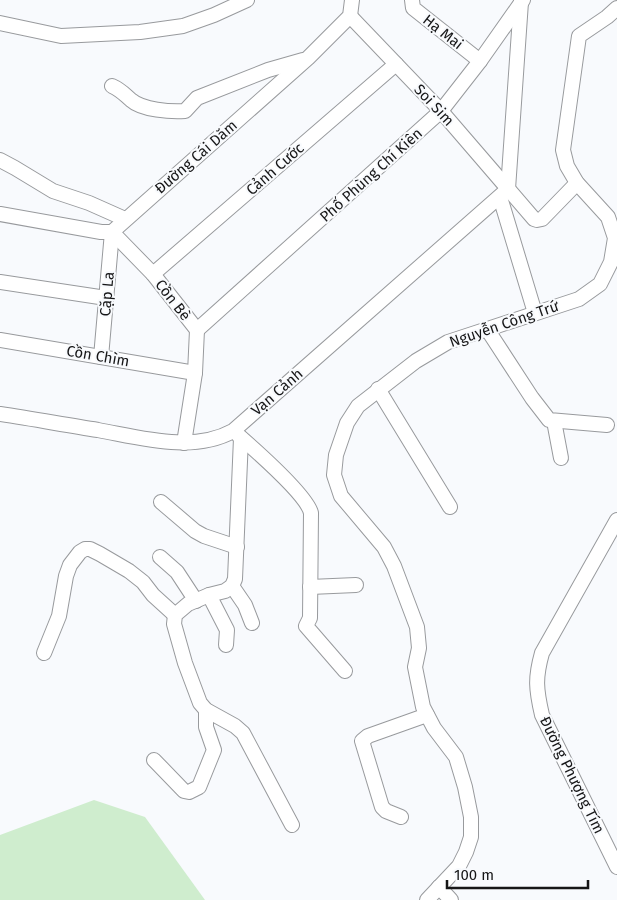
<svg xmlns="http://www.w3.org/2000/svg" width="617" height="900" font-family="'Fira Sans',sans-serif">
<rect width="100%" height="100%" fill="#f8fafd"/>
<polygon fill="#cfedce" points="94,800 145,817 205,900 0,900 0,835"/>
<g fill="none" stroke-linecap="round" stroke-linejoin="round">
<g stroke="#989a9d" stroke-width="16">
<g id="minor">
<polyline points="412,0 413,8 480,61"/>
<polyline points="350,16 441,111 534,219 537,220 542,219 577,183"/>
<polyline points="0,23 61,36 140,32 183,26 214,15 247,0"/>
<path d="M112,86C121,90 124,94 131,100C142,110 171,112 185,111L197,98L268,70L303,60"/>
<polyline points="0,160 15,168 53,191 89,203 125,219"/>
<polyline points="508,189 521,2"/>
<polyline points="500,197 535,313"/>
<polyline points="0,214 101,232 112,232 308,58 350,16 352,0"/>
<polyline points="112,232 153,274 197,330 195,373 184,443"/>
<polyline points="153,274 396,64"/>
<polyline points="0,282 106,298"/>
<polyline points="487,329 532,398 549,420 607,425"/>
<polyline points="197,330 441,111 480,61 523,0"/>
<polyline points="0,340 195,373"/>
<polyline points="101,357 112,232"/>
<polyline points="378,389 450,507"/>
<path d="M0,414C33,419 66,425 98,430C142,438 193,453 233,431L508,189"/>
<polyline points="554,421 561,458"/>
<path d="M238,435C254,449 307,495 311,513L310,618L306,626L345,671"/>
<polyline points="241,438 235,579 232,586 225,591 209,595 188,604 175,615 174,624 185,663 200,703 206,710 235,726 243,733 292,825"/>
<polyline points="161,502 195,531 204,536 237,547"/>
<path d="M617,520L542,653C535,678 536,689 542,715L617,867"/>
<polyline points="160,557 177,572 196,601"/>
<polyline points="232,586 245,605 252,623"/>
<polyline points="310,587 356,585"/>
<polyline points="209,595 227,630 226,645"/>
<polyline points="44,653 59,616 66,576 70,565 80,552 85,549 90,549 100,554 129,571 143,582 153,595 175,615"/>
<polyline points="154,760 184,791 189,792 199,787 214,750 206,727 206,710"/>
<polyline points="401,817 386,811 382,807 362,741 368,736 427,715"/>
<polyline points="439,887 451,900"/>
<polyline points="427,900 459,866 466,852 471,837 471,817 465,787 456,757 434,728 423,707 415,667 419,648 417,627 394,566 384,547 341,496 334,475 336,455 347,423 358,406 416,361 448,342 579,299 600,284 611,262 615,238 608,217 577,183 567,166 563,150 579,36 607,17 617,8"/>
</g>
</g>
<use href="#minor" stroke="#fff" stroke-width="14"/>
</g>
<g text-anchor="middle" stroke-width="4" stroke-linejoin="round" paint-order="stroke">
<g font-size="15" fill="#161617" stroke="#f8fafd">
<text transform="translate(443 32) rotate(38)" y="5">Hạ Mai</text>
<text transform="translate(434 105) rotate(47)" y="5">Soi Sim</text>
<text transform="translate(196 157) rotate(-41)" y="5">Đường Cái Dăm</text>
<text transform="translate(275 169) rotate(-41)" y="5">Cảnh Cước</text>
<text transform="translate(371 175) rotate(-42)" y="5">Phố Phùng Chí Kiên</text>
<text transform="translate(107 294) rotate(-85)" y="5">Cặp La</text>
<text transform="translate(173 300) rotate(52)" y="5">Cồn Bè</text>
<text transform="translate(504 324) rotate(-19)" y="5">Nguyễn Công Trứ</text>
<text transform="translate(98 356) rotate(10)" y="5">Cồn Chìm</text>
<text transform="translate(277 392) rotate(-41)" y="5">Vạn Cảnh</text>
<text transform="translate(572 775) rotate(64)" y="5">Đường Phượng Tím</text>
</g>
</g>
<path d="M447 880v8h141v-8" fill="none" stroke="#161617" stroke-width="2.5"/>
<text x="454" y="880" font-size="15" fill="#161617" stroke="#f8fafd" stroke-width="4" paint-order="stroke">100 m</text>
</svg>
